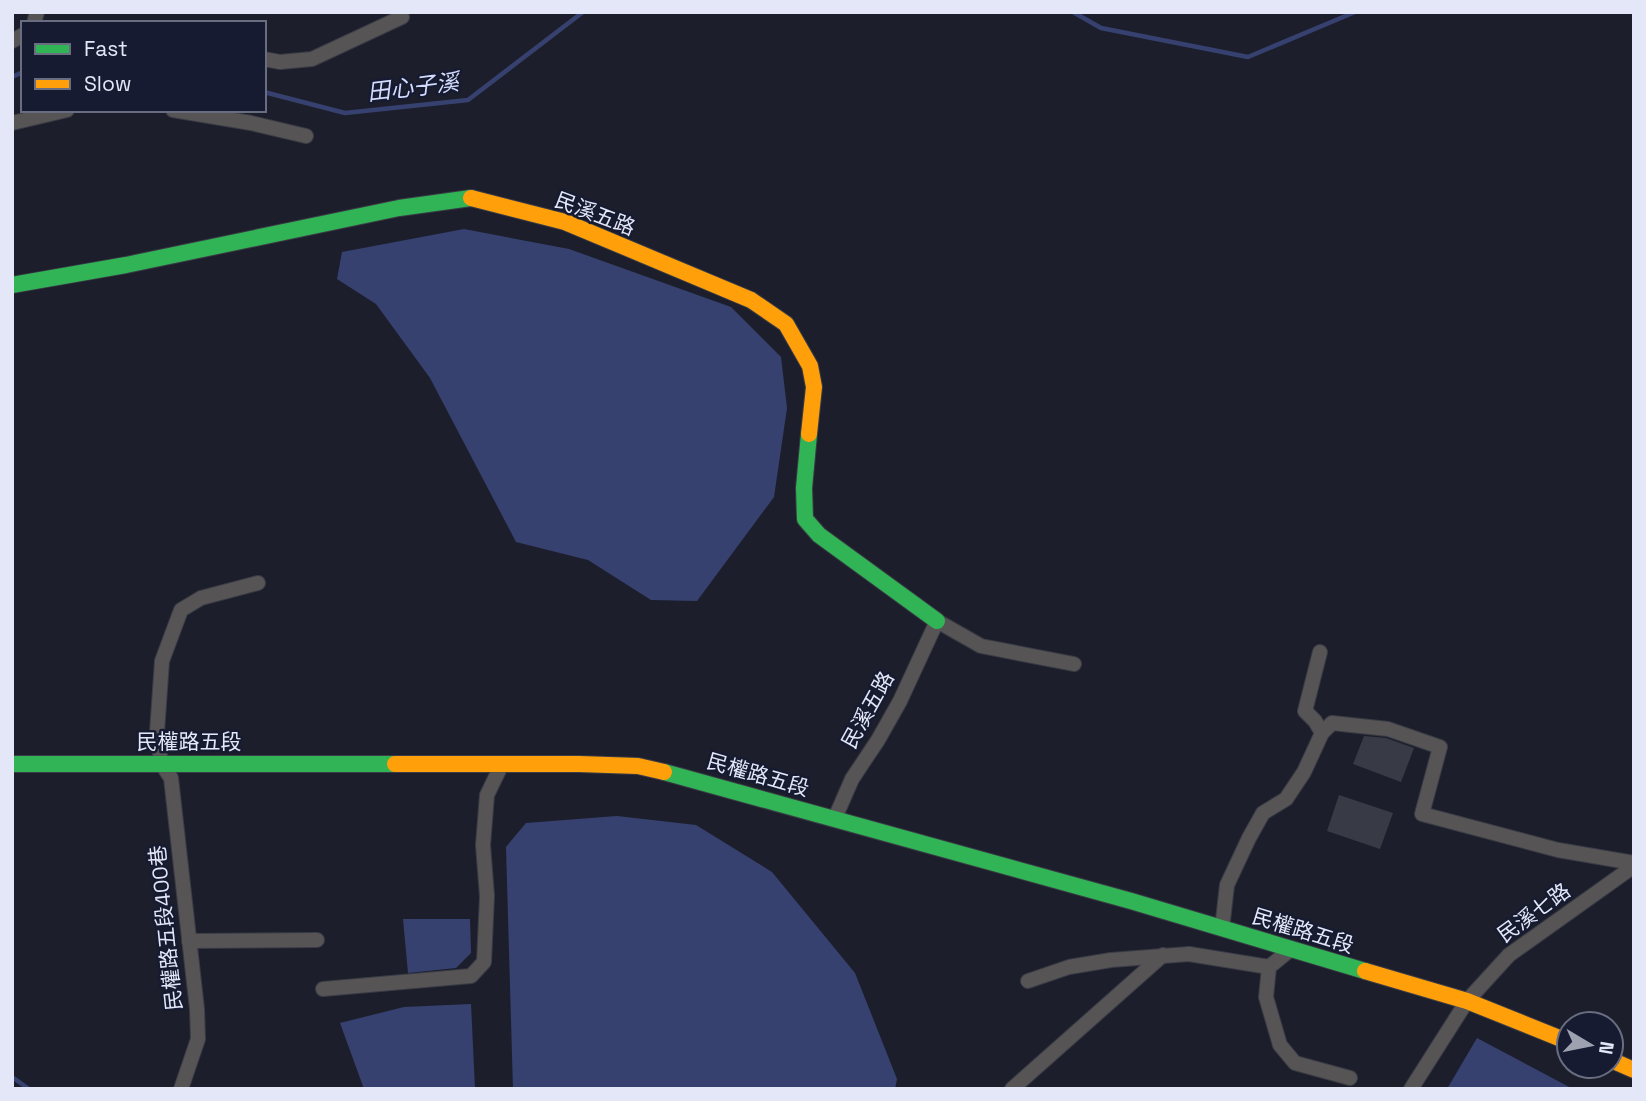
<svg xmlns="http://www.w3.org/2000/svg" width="1646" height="1101" font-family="'Space Grotesk','Noto Sans TC',sans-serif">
<rect width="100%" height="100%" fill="#1c1f2b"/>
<g fill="#374170">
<polygon points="464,229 569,249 731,307 781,357 787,408 774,497 697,601 651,600 588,560 516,542 430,378 376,304 337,279 342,252"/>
<polygon points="617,816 696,825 772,872 855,973 897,1079 895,1089 513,1089 506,847 526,823"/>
<polygon points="403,919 470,919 471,953 456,968 408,973"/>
<polygon points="471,1004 475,1089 364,1089 340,1023 404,1007"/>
<polygon points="1477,1038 1573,1089 1447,1089"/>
</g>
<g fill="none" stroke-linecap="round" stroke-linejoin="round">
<g stroke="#374170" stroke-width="4.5">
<polyline points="1073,12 1101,28 1248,57 1355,12"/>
<polyline points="12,77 23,72"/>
<polyline points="264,92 345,113 468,100 583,12"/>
<polyline points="12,1077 29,1089"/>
</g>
</g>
<g fill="#383b45">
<polygon points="1364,736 1386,738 1414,748 1401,782 1353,764"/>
<polygon points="1339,795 1393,813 1380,849 1327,831"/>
</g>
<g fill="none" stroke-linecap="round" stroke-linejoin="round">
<g stroke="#3a3c46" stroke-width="16">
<g id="street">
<polyline points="34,23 37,12"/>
<polyline points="12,41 23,35"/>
<polyline points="264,59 280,62 312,59 402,17"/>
<polyline points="173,110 251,123 306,136"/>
<polyline points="12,123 67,110"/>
<polyline points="1320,652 1305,711 1315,721 1322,733"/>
<polyline points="835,818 852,779 878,740 900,701 937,621 981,646 1074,664"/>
<polyline points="1222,929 1227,885 1249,838 1263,813 1286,799 1304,772 1322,733 1332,723 1388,729 1440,747 1422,814 1558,850 1634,863"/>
<polyline points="189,941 317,940"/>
<polyline points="1291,949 1269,967 1266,997 1280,1045 1295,1063 1350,1078"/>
<polyline points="1028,981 1069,967 1111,960 1189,954 1269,967"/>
<polyline points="323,989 471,976 484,962 487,896 483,845 487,795 502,764"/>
<polyline points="181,1089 198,1039 197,1009 171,778 161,763 157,732 162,661 181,610 201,598 258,583"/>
<polyline points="1012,1089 1163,955"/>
<polyline points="1411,1089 1467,1001 1509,955 1634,866"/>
</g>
</g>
<g stroke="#3a3c46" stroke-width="18">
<g id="fast">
<polyline points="12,285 126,265 399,208 471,198"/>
<polyline points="809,434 804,488 805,519 819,535 937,621"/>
<polyline points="12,764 395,764"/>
<polyline points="664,772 1131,901 1365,971"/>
</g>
</g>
<g stroke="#3a3c46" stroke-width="18">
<g id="slow">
<polyline points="471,198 565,222 751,300 786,324 810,366 814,387 809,434"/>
<polyline points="395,764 579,764 638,766 664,772"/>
<polyline points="1365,971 1467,1001 1569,1042"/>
<polyline points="1611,1060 1634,1070"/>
</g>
</g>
<use href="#street" stroke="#565455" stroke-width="14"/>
<use href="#fast" stroke="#30b455" stroke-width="16"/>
<use href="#slow" stroke="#ff9f0a" stroke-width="16"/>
</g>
<g text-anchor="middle" stroke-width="5" stroke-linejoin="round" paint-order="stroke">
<g font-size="21" fill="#e3e7f7" stroke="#161b31">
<text transform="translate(595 214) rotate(21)" y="7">民溪五路</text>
<text transform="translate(868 710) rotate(-61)" y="7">民溪五路</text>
<text x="189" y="749">民權路五段</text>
<text transform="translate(758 775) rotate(16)" y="7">民權路五段</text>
<text transform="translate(1534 913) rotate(-36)" y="7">民溪七路</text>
<text transform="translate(166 928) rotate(-96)" y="7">民權路五段400巷</text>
<text transform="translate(1303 931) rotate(17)" y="7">民權路五段</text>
</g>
<g font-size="23" font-style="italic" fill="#d3dcfd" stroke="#161b31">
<text transform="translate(413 87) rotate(-7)" y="8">田心子溪</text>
</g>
</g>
<rect width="1646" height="1101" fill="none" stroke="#e3e7f7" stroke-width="28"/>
<rect x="21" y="21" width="245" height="91" fill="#161b31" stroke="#686d80" stroke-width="2"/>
<rect x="35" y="44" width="35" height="10" fill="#30b455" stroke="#686d80" stroke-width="2"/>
<text x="84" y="56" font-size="21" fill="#e3e7f7">Fast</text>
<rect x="35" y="79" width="35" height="10" fill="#ff9f0a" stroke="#686d80" stroke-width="2"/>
<text x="84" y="91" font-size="21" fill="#e3e7f7">Slow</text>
<g transform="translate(1590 1045) rotate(100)"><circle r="33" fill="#161b31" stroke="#686d80" stroke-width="2"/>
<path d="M0-5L12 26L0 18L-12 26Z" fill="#9da1b0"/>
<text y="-10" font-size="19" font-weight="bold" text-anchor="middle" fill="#e3e7f7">N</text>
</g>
</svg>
